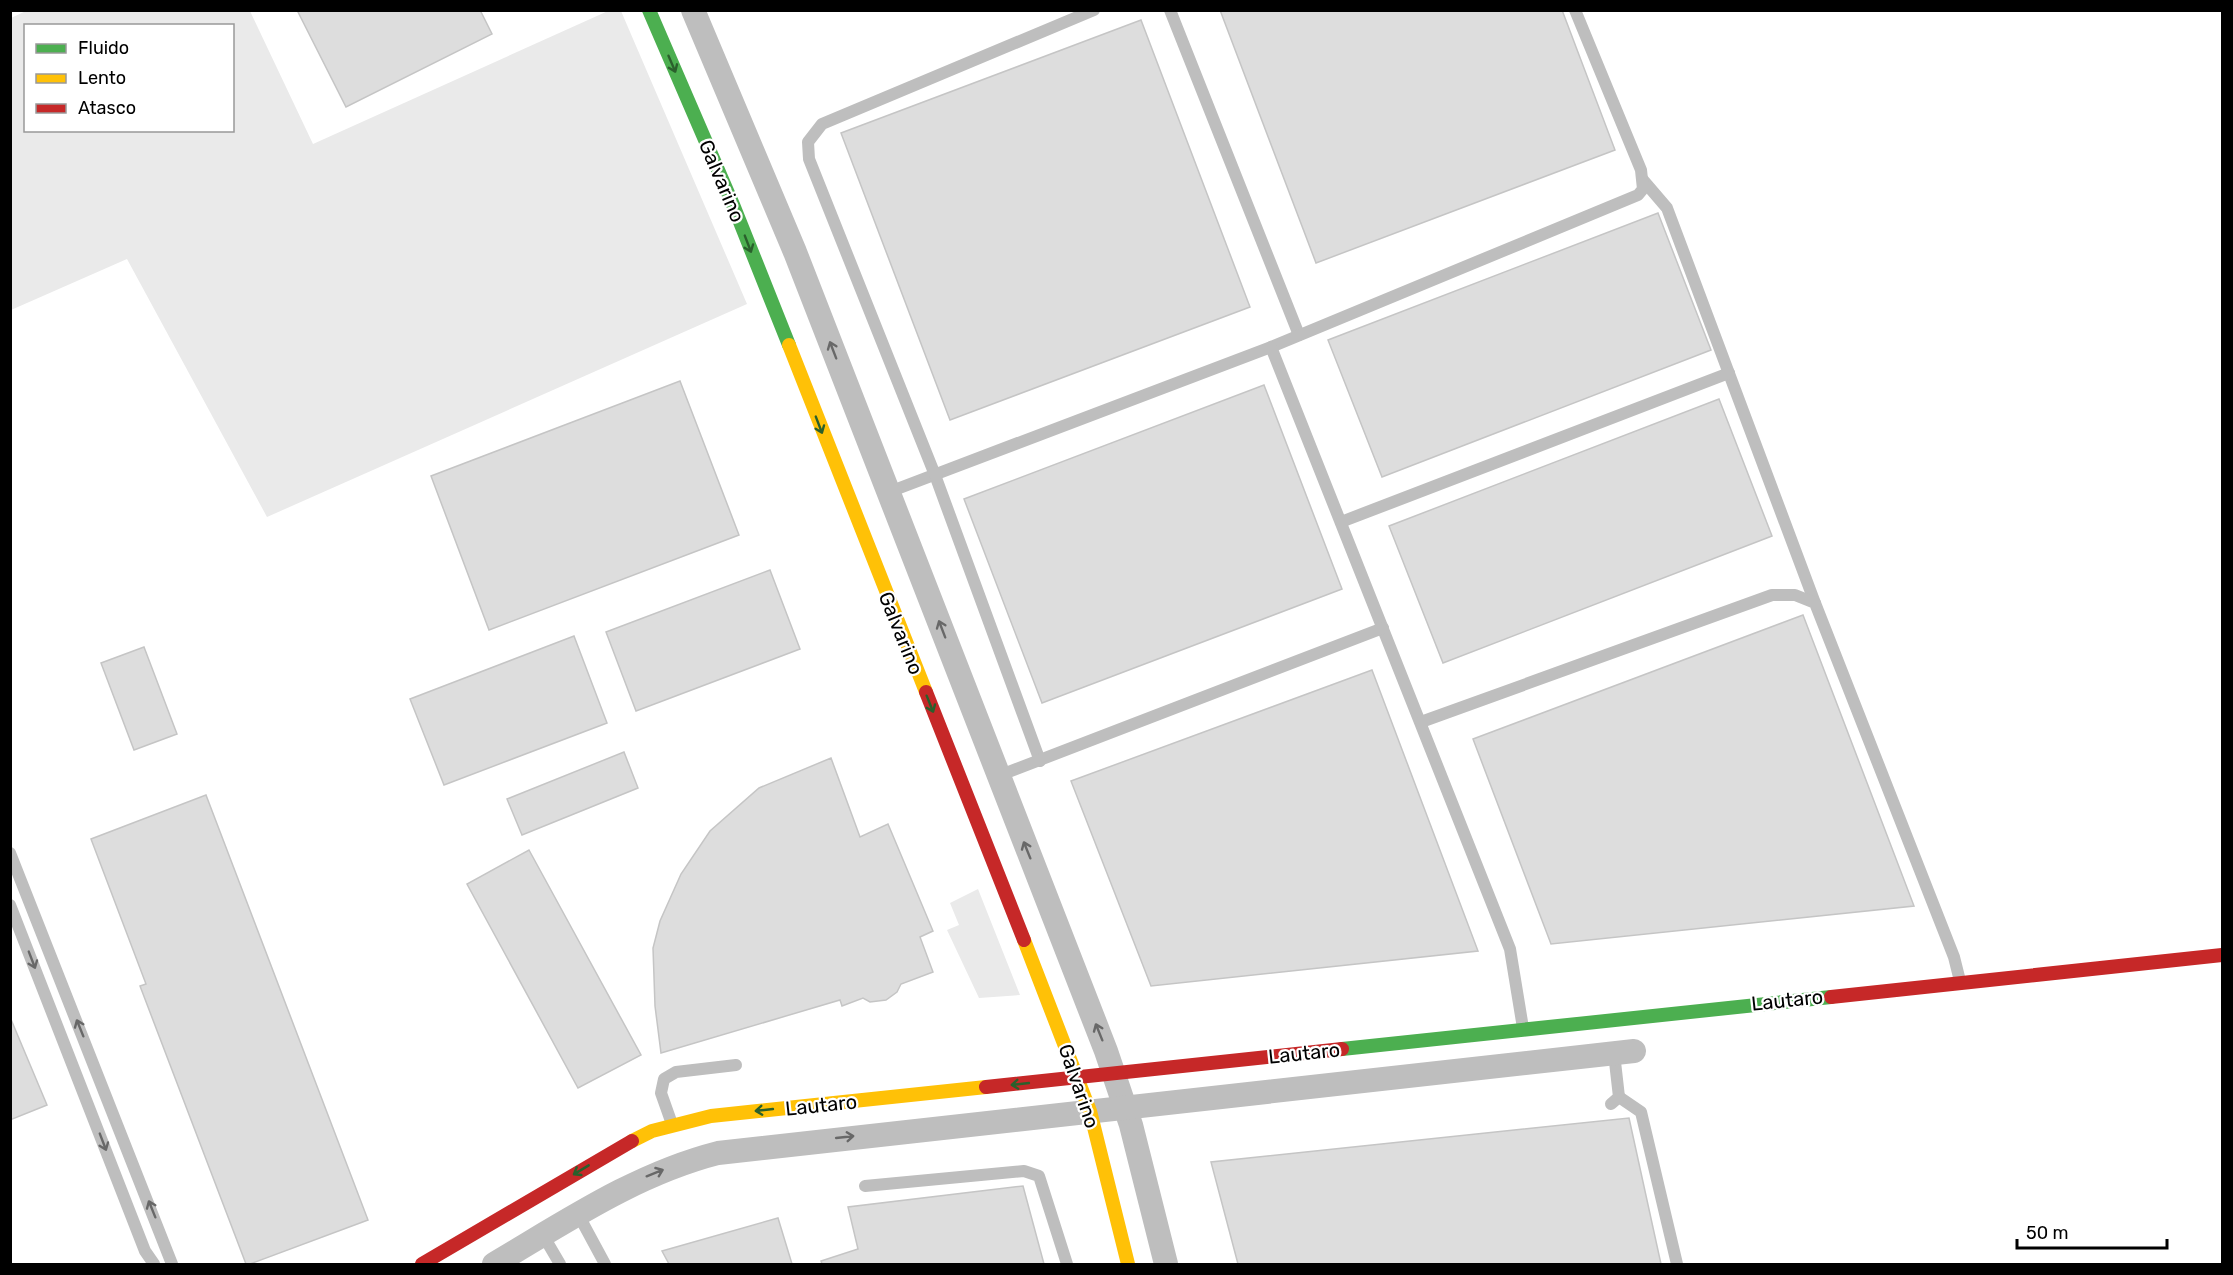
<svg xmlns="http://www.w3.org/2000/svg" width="2233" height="1275" font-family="Rubik,sans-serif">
<rect width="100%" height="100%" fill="#fff"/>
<g fill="#eaeaea" fill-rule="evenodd">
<path d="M26,11H250L313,144L608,11H621L747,304L267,517L127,259L11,310V18ZM26,26H232V130H26Z"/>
<polygon points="978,889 1020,995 979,998 947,930 959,925 950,903"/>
</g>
<g fill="#ddd" stroke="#c5c5c5" stroke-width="1.5">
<polygon points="297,10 480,10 492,34 346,107"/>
<polygon points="1220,10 1562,10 1615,150 1316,263"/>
<polygon points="1141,20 1250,307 950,420 841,133"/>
<polygon points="1658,213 1711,350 1382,477 1328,340"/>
<polygon points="680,381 739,535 489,630 431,476"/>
<polygon points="1264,385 1342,589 1042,703 964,499"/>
<polygon points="1719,399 1772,536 1443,663 1389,526"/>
<polygon points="770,570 800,649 636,711 606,632"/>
<polygon points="1803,615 1914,906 1551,944 1473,739"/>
<polygon points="574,636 607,723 444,785 410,699"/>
<polygon points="144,647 177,734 134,750 101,663"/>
<polygon points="1372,670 1478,951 1151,986 1071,781"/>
<polygon points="624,752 638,788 522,835 507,799"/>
<polygon points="831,758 860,837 888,824 933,931 920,937 933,972 901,984 897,992 886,1000 870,1002 863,998 842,1006 840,1000 661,1053 655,1006 653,948 660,921 681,874 710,831 759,788"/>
<polygon points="206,795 368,1220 250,1264 246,1264 140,986 146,984 91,839"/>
<polygon points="529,850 641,1055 578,1088 467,884"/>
<polygon points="10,1017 47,1105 10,1120"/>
<polygon points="1629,1118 1661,1264 1238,1264 1211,1162"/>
<polygon points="1023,1186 1044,1264 822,1264 821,1261 858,1249 848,1207"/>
<polygon points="778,1218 792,1264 669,1264 662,1251"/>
</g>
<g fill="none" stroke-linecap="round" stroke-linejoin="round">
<g stroke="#bebebe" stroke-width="12">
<polyline points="1170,10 1299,335"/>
<polyline points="1643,180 1667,208 1815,603"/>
<polyline points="1271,347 1638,195 1643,189 1641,170 1575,10"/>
<polyline points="889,492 1271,347 1510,949 1523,1028"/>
<polyline points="1341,522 1729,373"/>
<polyline points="1421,722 1772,595 1795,595 1815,603 1954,957 1960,981"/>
<polyline points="1040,761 935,475 809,159 808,142 822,124 1094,10"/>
<polyline points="998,776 1383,628"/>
<polyline points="10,853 172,1264"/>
<polyline points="10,905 145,1251 154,1264"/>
<polyline points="1619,1097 1641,1112 1677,1264"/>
<polyline points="1611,1104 1619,1097 1614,1053"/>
<polyline points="672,1124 661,1093 664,1079 676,1072 736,1065"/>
<polyline points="865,1186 1024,1171 1039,1176 1067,1264"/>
<polyline points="578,1214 605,1264"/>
<polyline points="543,1235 560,1264"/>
</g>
<g stroke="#bebebe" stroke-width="24">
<polyline points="693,10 795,252 1106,1051 1131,1125 1166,1264"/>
<path d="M494,1264C567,1221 636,1174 718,1153L1634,1051"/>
</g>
<g stroke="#4caf50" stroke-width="14">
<polyline points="649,10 734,207 789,345"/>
<polyline points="1342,1049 1831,997"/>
</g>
<g stroke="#ffc107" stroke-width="14">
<polyline points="789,345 926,692"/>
<polyline points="1024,940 1090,1111 1128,1264"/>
<polyline points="632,1141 652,1131 711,1116 986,1087"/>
</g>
<g stroke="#c62828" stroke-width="14">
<polyline points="926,692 1024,940"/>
<polyline points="1831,997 2222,955"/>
<polyline points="986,1087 1342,1049"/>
<polyline points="422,1264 632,1141"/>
</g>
</g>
<defs><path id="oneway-shaft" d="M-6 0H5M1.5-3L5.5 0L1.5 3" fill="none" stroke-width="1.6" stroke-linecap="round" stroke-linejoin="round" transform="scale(1.5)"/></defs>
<g stroke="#2a602c">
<use href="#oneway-shaft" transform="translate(672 64) rotate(67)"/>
<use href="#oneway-shaft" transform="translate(748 244) rotate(69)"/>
<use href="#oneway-shaft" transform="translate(819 425) rotate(69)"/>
<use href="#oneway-shaft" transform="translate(930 704) rotate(68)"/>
<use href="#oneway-shaft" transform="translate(1020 1084) rotate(174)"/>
<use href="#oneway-shaft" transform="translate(764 1110) rotate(174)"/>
<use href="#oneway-shaft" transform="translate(581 1170) rotate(149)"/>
</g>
<g stroke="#686868">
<use href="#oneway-shaft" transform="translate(833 350) rotate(-111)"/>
<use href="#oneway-shaft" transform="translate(942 629) rotate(-111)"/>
<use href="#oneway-shaft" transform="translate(1027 850) rotate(-112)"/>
<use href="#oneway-shaft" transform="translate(32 960) rotate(69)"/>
<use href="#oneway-shaft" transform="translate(80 1028) rotate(-112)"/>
<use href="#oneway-shaft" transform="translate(1099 1032) rotate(-112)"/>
<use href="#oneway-shaft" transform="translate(845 1137) rotate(-6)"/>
<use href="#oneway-shaft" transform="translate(103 1142) rotate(69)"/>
<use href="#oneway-shaft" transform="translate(655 1173) rotate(-22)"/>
<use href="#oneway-shaft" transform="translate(152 1209) rotate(-112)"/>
</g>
<g text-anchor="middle" stroke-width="4.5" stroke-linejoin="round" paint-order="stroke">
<g font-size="20" fill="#000" stroke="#fff">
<text transform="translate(722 181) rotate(67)" y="7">Galvarino</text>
<text transform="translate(901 633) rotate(68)" y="7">Galvarino</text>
<text transform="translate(1787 1000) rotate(-6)" y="7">Lautaro</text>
<text transform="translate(1304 1053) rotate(-6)" y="7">Lautaro</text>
<text transform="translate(1079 1086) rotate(71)" y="7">Galvarino</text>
<text transform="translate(821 1105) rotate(-6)" y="7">Lautaro</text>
</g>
</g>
<rect width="2233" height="1275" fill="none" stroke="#000000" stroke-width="24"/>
<rect x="24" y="24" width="210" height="108" fill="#ffffff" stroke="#999999" stroke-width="1.5"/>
<rect x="36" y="44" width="30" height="9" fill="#4caf50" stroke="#999999" stroke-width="1.5"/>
<text x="78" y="54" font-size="18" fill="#000000">Fluido</text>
<rect x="36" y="74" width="30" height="9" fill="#ffc107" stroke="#999999" stroke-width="1.5"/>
<text x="78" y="84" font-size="18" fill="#000000">Lento</text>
<rect x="36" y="104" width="30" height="9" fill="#c62828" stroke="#999999" stroke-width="1.5"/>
<text x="78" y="114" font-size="18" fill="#000000">Atasco</text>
<path d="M2017 1239v9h150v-9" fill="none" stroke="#000000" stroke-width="3"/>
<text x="2026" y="1239" font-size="18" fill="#000000" stroke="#ffffff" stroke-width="4.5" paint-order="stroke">50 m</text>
</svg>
